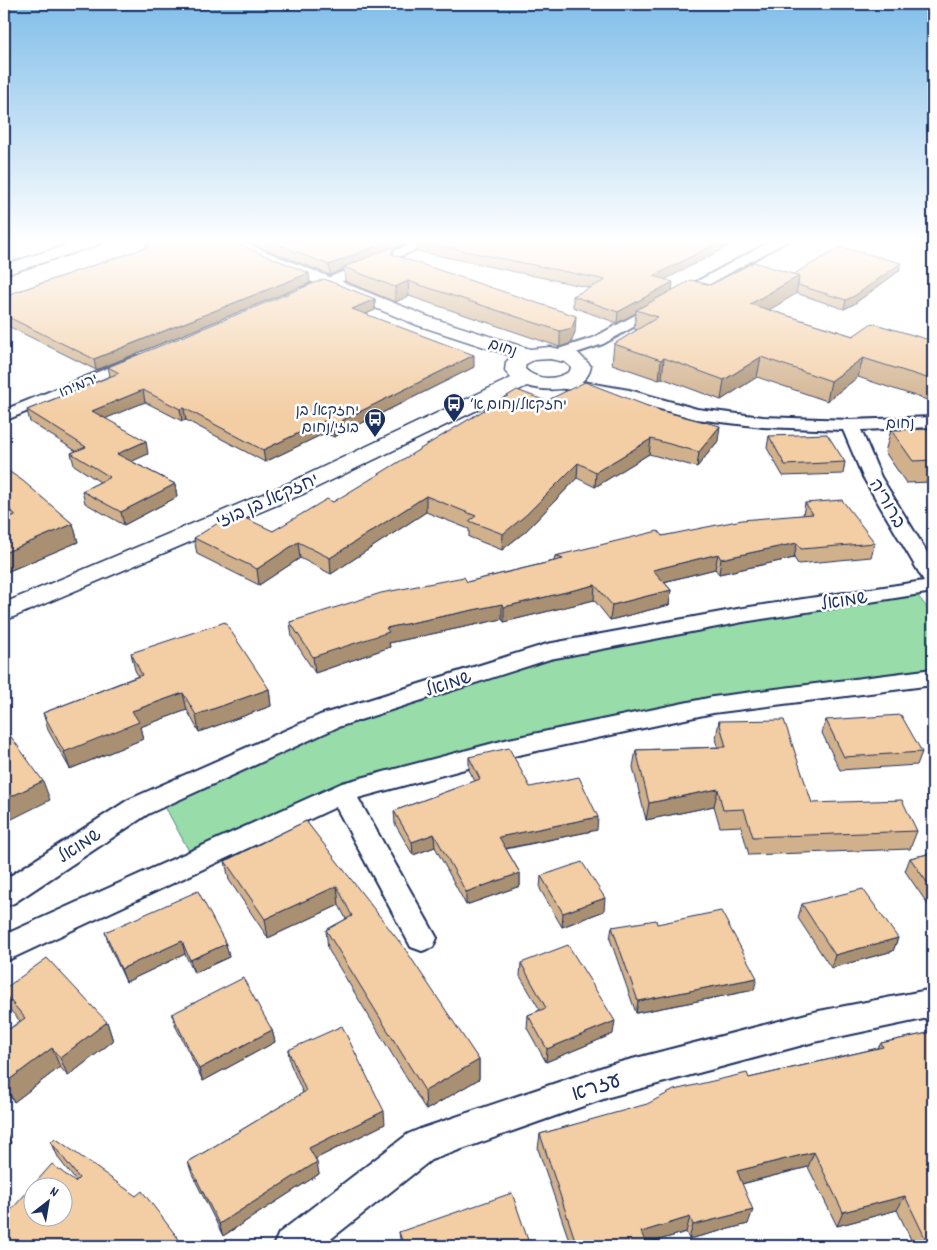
<svg xmlns="http://www.w3.org/2000/svg" width="937" height="1250" font-family="Dekko,'Playpen Sans Hebrew',sans-serif">
<rect width="100%" height="100%" fill="#fff"/>
<filter id="ink" filterUnits="userSpaceOnUse"><feTurbulence type="fractalNoise" baseFrequency=".02" numOctaves="2"/><feDisplacementMap in="SourceGraphic" scale="10" xChannelSelector="R" yChannelSelector="G"/><feConvolveMatrix kernelMatrix="1 2 1 2 8 2 1 2 1" color-interpolation-filters="sRGB"/></filter>
<g filter="url(#ink)">
<polygon fill="#97dca9" stroke="#598684" points="918,596 933,615 933,668 754,693 376,775 190,853 163,803 267,756 374,713 525,662 765,617"/>
<g fill="none" stroke-linecap="round" stroke-linejoin="round">
<g stroke="#1b2f5e" stroke-width="4">
<g id="street">
<polygon points="418,241 436,241 313,294 308,295 301,291 303,288"/>
<polygon points="771,241 787,241 603,344 558,359 550,354 552,351 593,338"/>
<polygon points="137,356 145,361 143,364 4,421 4,410"/>
<polygon points="560,378 629,390 697,409 763,417 850,420 933,417 933,427 861,430 881,477 933,562 933,592 743,622 550,659 338,727 148,814 14,903 4,907 4,880 128,800 320,715 547,644 743,608 924,581 863,477 843,430 763,427 696,419 627,400 554,387 552,383 554,379"/>
<polygon points="933,669 933,685 713,713 509,757 358,798 437,938 433,947 422,951 411,947 336,807 4,962 4,935 342,783 509,739 713,697"/>
<polygon points="933,989 933,1017 814,1042 609,1097 431,1160 322,1246 273,1246 279,1233 408,1134 420,1129 609,1065 814,1012"/>
</g>
</g>
<g stroke="#1b2f5e" stroke-width="3">
<g id="secondary">
<polygon points="78,241 103,241 101,244 4,275 4,265"/>
<path d="M217,241H240L429,317L530,349L550,347L578,353L591,366C587,393 546,392 527,386L305,493L4,621V603L289,483L511,378L505,371L506,362L512,356L417,325L219,244ZM550,359L565,362L571,367L570,371C557,380 538,381 525,369L526,364L534,360Z"/>
</g>
</g>
<use href="#street" fill="#fff" fill-rule="evenodd"/>
<use href="#secondary" fill="#fff" fill-rule="evenodd"/>
</g>
<g fill="#d1b08c" stroke="#1b2f5e">
<polygon points="246,241 412,241 393,249 394,255 575,332 571,343 560,347 409,296 395,302 345,281 344,269 330,275"/>
<polygon points="416,241 666,280 673,290 794,274 901,263 899,271 854,304 844,309 796,293 769,310 853,336 933,341 933,402 858,377 827,401 757,377 721,400 662,378 659,380 612,364 614,344 637,330 634,329 636,313 617,323 573,307 573,296 591,288 417,251"/>
<polygon points="145,244 310,283 96,370 4,324 4,296 146,248"/>
<polygon points="375,299 375,310 366,314 474,367 334,437 325,433 265,462 186,420 182,421 145,402 105,418 148,454 131,461 175,484 177,497 124,525 85,503 82,491 100,482 74,465 71,453 76,451 30,422 27,410 110,376 108,367"/>
<polygon points="546,401 718,441 697,467 649,454 595,487 577,478 526,531 502,550 469,537 469,529 426,512 331,574 300,558 259,585 197,554 194,538 273,531 333,502"/>
<polygon points="933,429 933,482 906,483 885,452 891,430"/>
<polygon points="769,436 845,462 843,474 783,476 767,448"/>
<polygon points="4,468 73,524 78,542 4,573"/>
<polygon points="805,503 875,543 871,557 798,564 794,558 719,574 715,569 664,582 671,590 669,605 610,620 594,600 504,622 502,619 389,643 390,647 315,673 292,637 290,622 467,582 554,561 555,556 662,536 803,515"/>
<polygon points="131,653 269,689 271,706 199,732 187,710 140,727 143,739 70,769 48,730 43,713 138,676 135,670"/>
<polygon points="826,720 922,752 917,765 840,770 822,733"/>
<polygon points="719,721 812,803 917,831 910,849 749,855 741,826 720,827 714,806 646,820 633,767 636,750 718,747 716,738"/>
<polygon points="469,757 530,787 597,830 506,849 520,873 520,886 466,905 435,847 413,855 395,824 394,811 475,781 469,770"/>
<polygon points="306,821 479,1060 479,1079 426,1110 328,949 326,930 346,919 339,905 268,938 229,880 225,861"/>
<polygon points="933,853 933,912 905,871 910,858"/>
<polygon points="541,876 604,911 562,927 540,889"/>
<polygon points="802,904 898,938 893,951 831,968 798,918"/>
<polygon points="657,924 754,990 636,1013 610,939 612,927"/>
<polygon points="105,932 226,944 229,957 194,973 185,954 126,982 109,945"/>
<polygon points="521,963 613,1034 546,1062 527,1028 528,1015 540,1010 520,976"/>
<polygon points="4,989 107,1022 113,1041 68,1076 60,1067 14,1102 4,1089 4,1033 20,1021 10,1010 4,995"/>
<polygon points="172,1014 272,1030 275,1042 203,1081 176,1027"/>
<polygon points="933,1032 933,1246 914,1246 897,1210 837,1226 808,1167 742,1184 748,1224 689,1239 686,1232 646,1244 647,1246 571,1246 538,1149 540,1134 749,1078 878,1048 881,1043"/>
<polygon points="288,1050 385,1124 315,1159 319,1174 223,1236 192,1174 188,1162 303,1093 290,1063"/>
<polygon points="51,1142 184,1246 4,1246 76,1181 59,1159"/>
<polygon points="399,1232 530,1246 401,1246"/>
</g>
<g fill="#aa9072" stroke="#1b2f5e">
<polygon points="388,241 412,241 393,249 394,261 391,254 344,267 344,269 330,275 329,265"/>
<polygon points="721,241 738,241 653,286 654,276"/>
<polygon points="901,263 899,271 854,304 844,309 846,300"/>
<polygon points="309,273 310,283 96,370 94,359"/>
<polygon points="799,276 796,294 747,323 750,304"/>
<polygon points="408,281 409,296 395,302 395,287"/>
<polygon points="673,282 672,293 636,310 636,313 617,323 618,312"/>
<polygon points="375,299 375,310 352,320 352,309"/>
<polygon points="576,316 575,332 571,343 560,347 560,331"/>
<polygon points="474,355 474,367 334,437 333,425"/>
<polygon points="761,357 757,377 721,400 724,380"/>
<polygon points="664,358 662,378 659,380 661,360"/>
<polygon points="863,358 858,377 827,401 831,381"/>
<polygon points="143,390 145,402 95,423 92,411"/>
<polygon points="184,408 186,420 182,421 180,409"/>
<polygon points="324,421 325,433 265,462 263,450"/>
<polygon points="720,426 718,441 697,467 699,452"/>
<polygon points="651,439 649,454 595,487 596,472"/>
<polygon points="146,441 148,454 120,467 117,454"/>
<polygon points="578,463 577,478 526,531 502,550 503,534"/>
<polygon points="175,484 177,497 124,525 121,512"/>
<polygon points="426,496 426,512 331,574 330,558"/>
<polygon points="73,524 78,542 4,573 4,553"/>
<polygon points="298,542 300,558 259,585 257,569"/>
<polygon points="797,543 794,558 719,574 721,559"/>
<polygon points="718,554 715,569 651,585 653,570"/>
<polygon points="595,585 594,600 504,622 504,607"/>
<polygon points="671,590 669,605 610,620 612,605"/>
<polygon points="502,604 502,619 389,643 390,647 315,673 313,657 386,628"/>
<polygon points="269,689 271,706 199,732 196,715"/>
<polygon points="183,693 187,710 140,727 143,739 70,769 64,752 132,711"/>
<polygon points="43,781 50,800 4,823 4,800"/>
<polygon points="718,789 714,806 646,820 649,803"/>
<polygon points="598,817 597,830 498,850 499,837"/>
<polygon points="434,834 435,847 413,855 412,842"/>
<polygon points="520,873 520,886 466,905 466,892"/>
<polygon points="337,886 339,905 268,938 265,919"/>
<polygon points="605,898 604,911 562,927 563,913"/>
<polygon points="898,938 893,951 831,968 835,955"/>
<polygon points="182,941 185,954 126,982 121,969"/>
<polygon points="226,944 229,957 194,973 190,960"/>
<polygon points="757,978 754,990 636,1013 638,1001"/>
<polygon points="615,1021 613,1034 546,1062 547,1049"/>
<polygon points="107,1022 113,1041 68,1076 60,1058"/>
<polygon points="272,1030 275,1042 203,1081 199,1069"/>
<polygon points="52,1048 60,1067 14,1102 5,1083"/>
<polygon points="479,1060 479,1079 426,1110 425,1091"/>
<polygon points="384,1111 385,1124 311,1161 309,1148"/>
<polygon points="4,1129 11,1143 4,1151"/>
<polygon points="814,1152 808,1167 733,1186 737,1171"/>
<polygon points="317,1162 319,1174 223,1236 219,1224"/>
<polygon points="905,1196 897,1210 837,1226 843,1212"/>
<polygon points="753,1210 748,1224 689,1239 693,1225"/>
<polygon points="690,1217 686,1232 639,1246 641,1232"/>
</g>
<g fill="#f3cda3" stroke="#1b2f5e" fill-rule="evenodd">
<polygon points="154,241 230,241 309,273 94,359 4,315 4,296 150,246 145,244"/>
<polygon points="269,241 388,241 329,265"/>
<polygon points="416,241 721,241 654,276 673,282 618,312 573,296 606,280"/>
<polygon points="393,247 391,254 576,316 572,328 560,331 408,281 395,287 344,267"/>
<polygon points="841,247 901,263 856,295 846,300 798,285 799,276 794,274"/>
<polygon points="754,262 799,276 750,304 853,336 872,323 933,341 933,380 863,358 831,381 761,357 724,380 664,358 661,360 614,344 658,317 636,310 691,280 710,285"/>
<polygon points="324,279 375,299 352,309 474,355 333,425 324,421 263,450 184,408 180,409 143,390 92,411 146,441 117,454 175,484 121,512 82,491 110,477 71,453 86,447 27,410 119,373 108,367"/>
<polygon points="585,382 658,410 720,426 699,452 651,439 596,472 578,463 526,515 503,534 469,521 476,516 426,496 330,558 298,542 257,569 194,538 234,513 273,531 327,499 333,502 517,390 546,401"/>
<polygon points="933,429 933,460 913,461 891,430"/>
<polygon points="827,434 845,462 785,465 769,436"/>
<polygon points="4,468 23,481 73,524 4,553 4,519 16,515 4,506"/>
<polygon points="842,500 875,543 801,549 797,543 721,559 718,554 653,570 671,590 612,605 595,585 504,607 502,604 386,628 389,632 313,657 290,622 381,593 464,577 467,582 563,559 555,556 658,531 662,536 742,520 813,514 805,503"/>
<polygon points="225,622 269,689 196,715 183,693 132,711 139,722 64,752 43,713 142,675 131,653"/>
<polygon points="901,715 922,752 844,757 826,720"/>
<polygon points="784,720 812,803 902,800 917,831 753,837 744,809 723,810 718,789 649,803 636,750 726,747 719,721"/>
<polygon points="4,727 43,781 4,800"/>
<polygon points="509,748 530,787 579,777 598,817 499,837 520,873 466,892 434,834 412,842 394,811 480,779 469,757"/>
<polygon points="306,821 405,949 479,1060 425,1091 326,930 352,916 337,886 265,919 225,861"/>
<polygon points="933,853 933,891 910,858"/>
<polygon points="582,862 605,898 563,913 541,876"/>
<polygon points="863,889 898,938 835,955 802,904"/>
<polygon points="198,891 226,944 190,960 182,941 121,969 105,932"/>
<polygon points="721,911 757,978 638,1001 612,927 656,920 657,924"/>
<polygon points="568,945 615,1021 547,1049 528,1015 546,1008 521,963"/>
<polygon points="47,958 107,1022 60,1058 52,1048 5,1083 4,1082 4,1033 25,1018 4,993 4,989"/>
<polygon points="243,978 272,1030 199,1069 172,1014"/>
<polygon points="342,1026 384,1111 309,1148 317,1162 219,1224 188,1162 306,1091 288,1050"/>
<polygon points="933,1032 933,1246 929,1246 905,1196 843,1212 814,1152 737,1171 753,1210 693,1225 690,1217 641,1232 647,1246 577,1246 540,1134 647,1104 674,1090 747,1073 749,1078 883,1047 881,1043"/>
<path d="M55,1138L136,1196L142,1191L184,1246H4V1218L52,1164L75,1182L79,1178L51,1142ZM32,1188H62V1218H32Z"/>
<polygon points="512,1193 530,1246 404,1246 399,1232"/>
</g>
</g>
<linearGradient id="sky" x2="0" y2="1"><stop stop-color="#81bee9"/><stop offset="0.58" stop-color="#fff"/><stop offset="1" stop-color="#fff" stop-opacity="0"/></linearGradient>
<rect width="937" height="416" fill="url(#sky)"/>
<defs>
<g id="bus-pin" transform="scale(1.125)"><path d="M0 17L-7.5 6A9.5 9.5 0 1 1 7.5 6Z" fill="#1b2f5e" stroke="#fff"/><path d="M-5-6H5V4H4V6H2V4H-2V6H-4V4H-5ZM-3.5-4V0h7V-4ZM-3.5 1.2v1.5H-2V1.2ZM2 1.2v1.5H3.5V1.2Z" fill="#fff"/></g>
</defs>
<g fill-rule="evenodd">
<use href="#bus-pin" x="454" y="404"/>
<use href="#bus-pin" x="375" y="419"/>
</g>
<g text-anchor="middle" stroke-width="5" stroke-linejoin="round" paint-order="stroke">
<g font-size="15" fill="#1b2f5e" stroke="#fff">
<text transform="translate(503 347) rotate(18)" y="5">נחום</text>
<text transform="translate(78 385) rotate(-22)" y="5">ירמיהו</text>
<text transform="translate(900 423) rotate(-1)" y="5">נחום</text>
</g>
<g font-size="15" fill="#1b2f5e" stroke="#fff" text-anchor="start">
<text x="470" y="409">יחזקאל/נחום א׳</text>
<text x="359" y="415" text-anchor="end">יחזקאל בן<tspan x="359" dy="17">בוזי/נחום</tspan></text>
</g>
<g font-size="18" fill="#1b2f5e" stroke="#fff">
<text transform="translate(267 500) rotate(-24)" y="6">יחזקאל בן בוזי</text>
<text transform="translate(888 503) rotate(60)" y="6">ברוריה</text>
<text transform="translate(844 600) rotate(-9)" y="6">שמואל</text>
<text transform="translate(448 683) rotate(-18)" y="6">שמואל</text>
<text transform="translate(79 845) rotate(-33)" y="6">שמואל</text>
</g>
<g font-size="21" fill="#1b2f5e" stroke="#fff">
<text transform="translate(596 1086) rotate(-18)" y="7">עזרא</text>
</g>
</g>
<rect width="937" height="1250" fill="none" stroke="#fff" stroke-width="20"/>
<rect x="10" y="10" width="917" height="1230" fill="none" stroke="#1b2f5e" stroke-width="2" filter="url(#ink)"/>
<g transform="translate(48 1202) rotate(31)"><circle r="24" fill="#ffffff" stroke="#a4acbf"/>
<path d="M0-4L9 19L0 12L-9 19Z" fill="#1b2f5e"/>
<text y="-8" font-size="14" font-weight="bold" text-anchor="middle" fill="#1b2f5e">N</text>
</g>
</svg>
